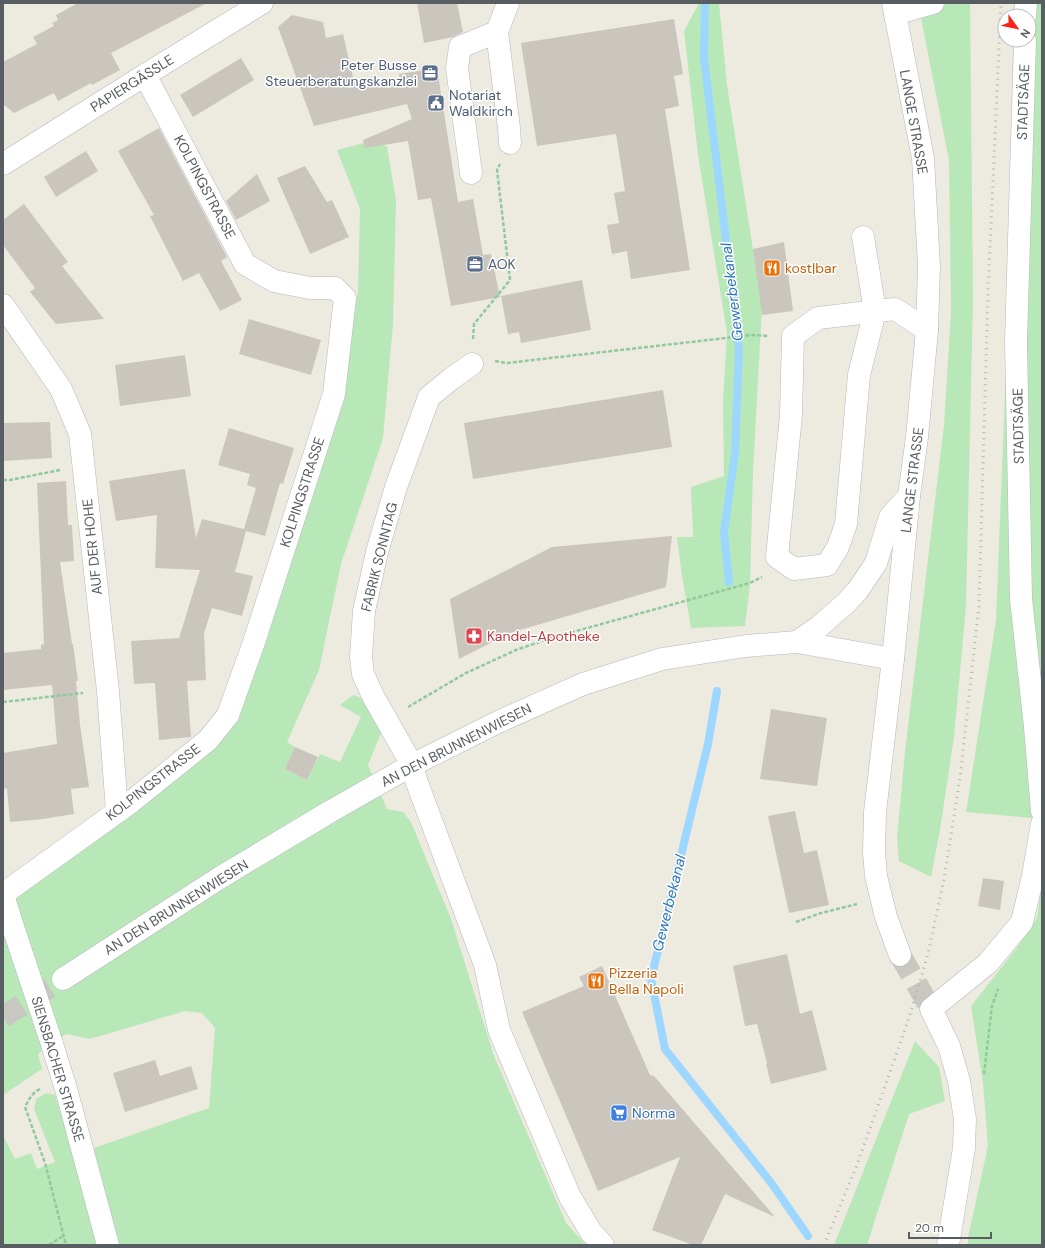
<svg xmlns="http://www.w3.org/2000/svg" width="1045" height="1248" font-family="'DM Sans',sans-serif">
<rect width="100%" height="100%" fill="#edeadf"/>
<g fill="#b9e8b8">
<polygon points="699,3 719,3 727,85 762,306 753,472 750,583 745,626 691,628 682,576 677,537 693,537 691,487 724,476 723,401 727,333 698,155 684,31"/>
<polygon points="933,3 970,3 973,299 966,606 954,737 940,830 931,877 899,861 897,838 905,752 944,425 951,312 949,160 919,8"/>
<polygon points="1014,3 1042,3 1042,819 966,812 996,620 1007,343 1013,40 1029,40 1029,16 1013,16"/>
<polygon points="375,140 387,147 396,200 393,324 383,438 341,564 319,670 287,742 295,747 285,769 307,780 320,754 340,762 361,717 340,705 353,695 364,699 379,725 381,733 368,765 387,809 403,812 411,822 451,919 494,1056 566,1223 586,1245 3,1245 3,1135 15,1159 31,1153 37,1169 55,1162 34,1109 36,1099 46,1093 55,1095 74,1155 209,1108 215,1028 202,1013 185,1011 90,1039 66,1034 38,1054 42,1069 3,1095 3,905 215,747 239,718 260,656 342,396 358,291 360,209 337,150"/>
<polygon points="1042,883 1042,1245 968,1245 968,1237 988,1146 983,1083 971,1006 1016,949 1037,918"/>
<polygon points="915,1041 939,1067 945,1101 909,1114 867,1245 834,1245"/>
</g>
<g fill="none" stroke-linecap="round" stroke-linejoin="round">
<g stroke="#9dd7ff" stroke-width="8">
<polyline points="705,3 704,58 739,348 735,453 724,532 729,582"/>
<polyline points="717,691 708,744 651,979 665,1049 772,1184 808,1236"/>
</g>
</g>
<g fill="#cac6be">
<polygon points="78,3 207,3 111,53 120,70 92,85 91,83 58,101 54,93 14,113 3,104 3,62 37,44 33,37 54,26 52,23 58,20 56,15"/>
<polygon points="417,3 457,3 463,32 453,37 424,43"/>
<polygon points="292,15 323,22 326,38 343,34 355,86 400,82 399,74 437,68 458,202 473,199 483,255 491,254 500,297 451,306 431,198 418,200 408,141 365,148 363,140 412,119 407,104 314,126 278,27"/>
<polygon points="674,19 683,74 674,76 679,106 665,109 690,270 631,279 627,251 612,254 607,225 619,223 614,193 625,191 616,134 537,146 521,43"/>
<polygon points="241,58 254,80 193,117 180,95"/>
<polygon points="159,128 227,257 221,261 242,300 220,311 199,273 183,281 150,216 154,215 118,151"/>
<polygon points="86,151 98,171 56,197 44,177"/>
<polygon points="305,166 327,202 332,200 349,237 310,254 277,178"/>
<polygon points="257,174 270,201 236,220 226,201"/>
<polygon points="24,204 68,262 62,266 104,319 56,324 30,292 35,288 3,245 3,220"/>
<polygon points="784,242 793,311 762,315 753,249"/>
<polygon points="582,280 591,330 521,343 519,332 508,334 501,296"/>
<polygon points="249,319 321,340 311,375 239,354"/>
<polygon points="185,355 191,396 120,406 115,365"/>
<polygon points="663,390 672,447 473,479 464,423"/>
<polygon points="50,422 52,458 3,461 3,423"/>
<polygon points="229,428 294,448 283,484 280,483 265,536 246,531 235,572 253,576 242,616 212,608 204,633 206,680 187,681 191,737 159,740 155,683 134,684 131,641 179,638 200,570 155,568 157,515 116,521 109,481 185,469 196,538 202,519 244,529 256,488 247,485 250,474 218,465"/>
<polygon points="66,481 68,525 72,525 74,561 60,562 72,644 73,644 78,681 76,681 80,725 89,787 71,789 74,814 43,819 10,822 7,788 3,789 3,753 57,744 52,685 3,690 3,653 41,649 41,645 44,644 37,483"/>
<polygon points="672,536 666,587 510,633 459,659 450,599 552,547"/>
<polygon points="771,709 827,718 817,786 760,779"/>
<polygon points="295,747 318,757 307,780 285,769"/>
<polygon points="795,811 804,853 817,850 829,905 789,913 768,816"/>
<polygon points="983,878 1004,881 1000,910 978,906"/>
<polygon points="787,954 800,1014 812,1010 827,1070 771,1084 766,1064 767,1063 757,1024 745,1026 733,966"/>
<polygon points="602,966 650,1075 654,1076 775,1217 725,1194 701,1245 693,1245 652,1230 680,1157 598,1191 522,1012 584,986 579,977"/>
<polygon points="155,1060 160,1076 191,1066 198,1089 125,1112 113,1073"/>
</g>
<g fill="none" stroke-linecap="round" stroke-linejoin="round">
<g stroke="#c8c7c0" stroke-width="22" stroke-dasharray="22 11" stroke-linecap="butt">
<polyline points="900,955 931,1009"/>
<polyline points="3,1017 63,979"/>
</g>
<g stroke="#b5b8be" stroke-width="23">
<g id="minor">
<polyline points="508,3 497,32 509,128 510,143"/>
<polyline points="893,3 923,158 929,266 927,330 917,437 909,496 893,659 875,812 874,852 876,876 886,917 900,955"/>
<polyline points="895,14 933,3"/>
<polyline points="1025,16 1026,3"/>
<polyline points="1025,40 1016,341 1021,599 1035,727 1042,811"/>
<polyline points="3,164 145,75 262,3"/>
<polyline points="471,173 457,68 460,47 497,32"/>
<polyline points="863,237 875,311 859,375 846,524 838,547 827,565 794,569 777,557 791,415 793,336 818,318 895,309 927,330"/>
<polyline points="3,305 61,389 80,434 108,691 117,811"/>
<polyline points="472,364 451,379 429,397 396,487 377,552 364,611 361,657 363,674 373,696 412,765 416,780 485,965 499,1030 570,1197 591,1232 603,1245"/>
<polyline points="797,642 820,626 846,603 858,590 876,563 890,517 909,496"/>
<polyline points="3,894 131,802 208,740 228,715 254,642 334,394 345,298 335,288 310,288 274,281 245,264 145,75"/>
<polyline points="3,895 14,930"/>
<polyline points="63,979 221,877 331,811 412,765 498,722 583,684 662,659 746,646 797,642 893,659"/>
<polyline points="52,1044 66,1089 108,1245"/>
<polyline points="948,1245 964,1148 965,1119 959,1081 949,1046 931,1009 988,963 1022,922 1033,876 1042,824"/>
</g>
</g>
<g stroke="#91c99f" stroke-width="2.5" stroke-dasharray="4 2" stroke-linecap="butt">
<polyline points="473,339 474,324 510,280 497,170 500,164"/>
<polyline points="495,361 507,363 752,335 768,336"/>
<polyline points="3,480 10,480 60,470"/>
<polyline points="3,702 83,693"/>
<polyline points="408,707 466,673 516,650 551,638 750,583 762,577"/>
<polyline points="796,922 821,913 857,904"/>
<polyline points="984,1074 992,1006 998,989"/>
<path d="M40,1089C32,1093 29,1099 25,1107L45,1163L66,1245"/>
<polyline points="49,1245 63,1236"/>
</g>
<use href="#minor" stroke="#fff" stroke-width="22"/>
<polyline stroke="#b2b3b3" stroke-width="3" stroke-dasharray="1 5" stroke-linecap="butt" points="824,1245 857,1165 908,1021 928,954 944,879 960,778 979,606 988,291 1001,3"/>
<g stroke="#b5b8be" stroke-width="23" stroke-linecap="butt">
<polyline id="minor-bridge" points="14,930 52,1044"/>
</g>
<use href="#minor-bridge" stroke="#fff" stroke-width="22"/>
</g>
<defs>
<g id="office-square" transform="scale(0.9)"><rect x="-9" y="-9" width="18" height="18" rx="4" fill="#5c6f8a" stroke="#fff"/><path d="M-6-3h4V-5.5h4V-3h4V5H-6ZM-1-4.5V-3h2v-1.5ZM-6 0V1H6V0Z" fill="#fff"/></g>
<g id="civic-square" transform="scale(0.9)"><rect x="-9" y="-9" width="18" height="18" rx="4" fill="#5c6f8a" stroke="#fff"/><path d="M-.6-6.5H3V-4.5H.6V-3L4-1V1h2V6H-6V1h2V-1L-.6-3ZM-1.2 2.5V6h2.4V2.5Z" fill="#fff"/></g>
<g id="restaurant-square" transform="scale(0.9)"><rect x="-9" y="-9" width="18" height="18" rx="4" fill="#e8710a" stroke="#fff"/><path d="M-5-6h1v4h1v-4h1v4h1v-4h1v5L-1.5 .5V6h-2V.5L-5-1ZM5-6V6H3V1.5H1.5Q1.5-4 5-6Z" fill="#fff"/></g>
<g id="pharmacy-square" transform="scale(0.9)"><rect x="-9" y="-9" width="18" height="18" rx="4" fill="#e0444e" stroke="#fff"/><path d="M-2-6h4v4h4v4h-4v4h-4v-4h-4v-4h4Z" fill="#fff"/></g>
<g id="supermarket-square" transform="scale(0.9)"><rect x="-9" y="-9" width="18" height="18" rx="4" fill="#3f7fe0" stroke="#fff"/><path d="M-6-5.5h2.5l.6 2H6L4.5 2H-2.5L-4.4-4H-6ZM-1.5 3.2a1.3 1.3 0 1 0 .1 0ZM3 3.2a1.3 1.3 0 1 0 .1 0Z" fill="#fff"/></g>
</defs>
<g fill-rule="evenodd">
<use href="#office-square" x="430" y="73"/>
<use href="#civic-square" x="436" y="103"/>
<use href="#office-square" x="475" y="264"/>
<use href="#restaurant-square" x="772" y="268"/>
<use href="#pharmacy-square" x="474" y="636"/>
<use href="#restaurant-square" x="596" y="981"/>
<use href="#supermarket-square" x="619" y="1113"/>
</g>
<g text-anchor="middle" stroke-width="3" stroke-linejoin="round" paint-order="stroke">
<g font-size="14" fill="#4e5e75" stroke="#fff" text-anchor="start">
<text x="417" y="70" text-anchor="end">Peter Busse<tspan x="417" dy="16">Steuerberatungskanzlei</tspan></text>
<text x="449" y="100">Notariat<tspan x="449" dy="16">Waldkirch</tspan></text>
<text x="488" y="269">AOK</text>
</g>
<g font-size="14" fill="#585d62" stroke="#fff">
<text transform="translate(132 83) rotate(-32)" y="5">PAPIERGÄSSLE</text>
<text transform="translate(1023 102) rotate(-88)" y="5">STADTSÄGE</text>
<text transform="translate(914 122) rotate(80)" y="5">LANGE STRASSE</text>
<text transform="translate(205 187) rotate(62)" y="5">KOLPINGSTRASSE</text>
<text transform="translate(1018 426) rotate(-91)" y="5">STADTSÄGE</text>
<text transform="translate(912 480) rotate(-83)" y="5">LANGE STRASSE</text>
<text transform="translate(302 492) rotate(-72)" y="5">KOLPINGSTRASSE</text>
<text transform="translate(92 547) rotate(-96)" y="5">AUF DER HOHE</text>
<text transform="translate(379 557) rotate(-76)" y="5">FABRIK SONNTAG</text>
<text transform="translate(456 745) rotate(-27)" y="5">AN DEN BRUNNENWIESEN</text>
<text transform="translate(153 782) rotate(-38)" y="5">KOLPINGSTRASSE</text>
<text transform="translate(176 907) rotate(-32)" y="5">AN DEN BRUNNENWIESEN</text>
<text transform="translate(58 1069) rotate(73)" y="5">SIENSBACHER STRASSE</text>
</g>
<g font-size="14" fill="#c56008" stroke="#fff" text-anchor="start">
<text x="785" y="273">kost|bar</text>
<text x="609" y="978">Pizzeria<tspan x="609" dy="16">Bella Napoli</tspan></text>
</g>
<g font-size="14" fill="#be3a42" stroke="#fff" text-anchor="start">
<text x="487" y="641">Kandel-Apotheke</text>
</g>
<g font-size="14" fill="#366cbe" stroke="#fff" text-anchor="start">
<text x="632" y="1118">Norma</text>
</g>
<g font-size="15" font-style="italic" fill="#3078bb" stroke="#fff">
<text transform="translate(732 292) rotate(-97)" y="5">Gewerbekanal</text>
<text transform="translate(669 903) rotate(-76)" y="5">Gewerbekanal</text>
</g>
</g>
<rect width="1045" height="1248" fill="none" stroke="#585d62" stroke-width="8"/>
<g transform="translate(1017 28) rotate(123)"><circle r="19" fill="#ffffff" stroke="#bcbec0"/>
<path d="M0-3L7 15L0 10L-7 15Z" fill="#fb2217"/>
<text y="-6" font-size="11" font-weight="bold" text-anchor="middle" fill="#585d62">N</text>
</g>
<path d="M909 1232v6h82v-6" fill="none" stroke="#585d62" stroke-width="2"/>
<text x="915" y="1232" font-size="12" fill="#585d62" stroke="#ffffff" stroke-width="3" paint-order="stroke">20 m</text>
</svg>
